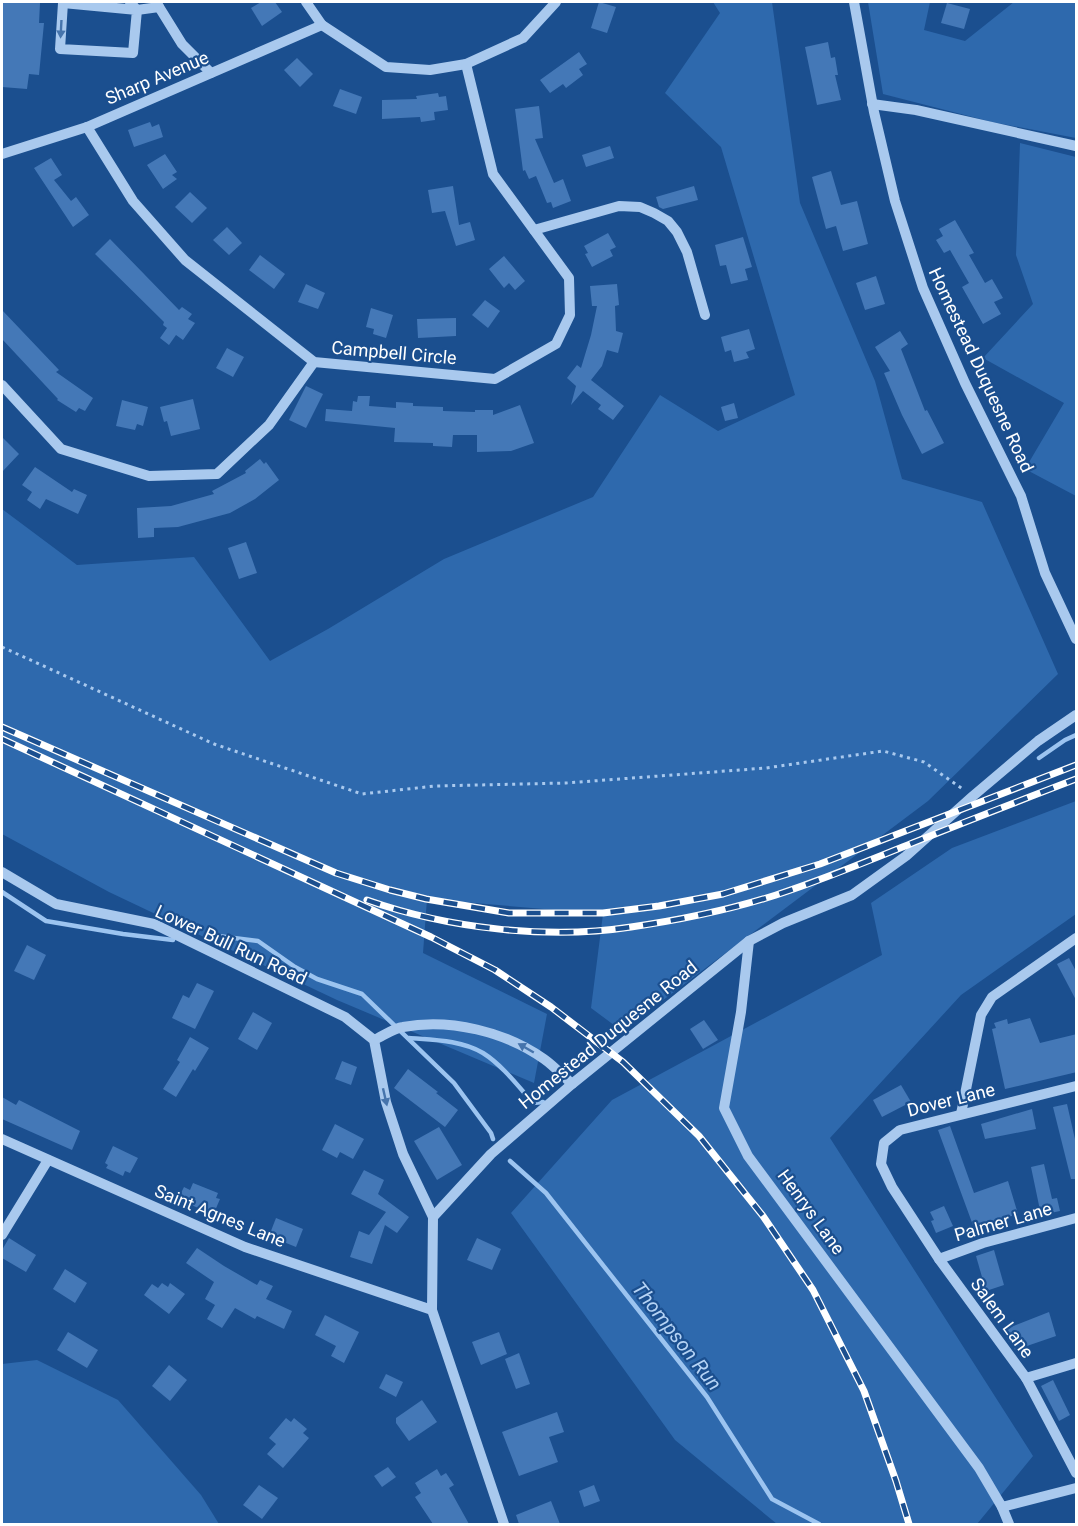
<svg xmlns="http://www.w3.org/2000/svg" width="1078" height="1526" font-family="Roboto,sans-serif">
<rect width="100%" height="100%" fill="#1b4f8f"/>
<g fill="#2e69ad">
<polygon points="713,2 772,2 800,203 875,381 902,479 982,502 1058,674 928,801 622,1031 591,1008 603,914 427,899 423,953 547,1014 534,1083 337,1000 109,892 2,834 2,509 77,565 194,557 270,661 328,629 444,559 593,497 660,395 718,431 795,395 721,147 665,93 720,13"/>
<polygon points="868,2 930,2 924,30 965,41 1014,2 1076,2 1076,138 992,122 883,94"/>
<polygon points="1020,143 1076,157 1076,496 1025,469 1064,403 983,358 1033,304 1016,255"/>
<polygon points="1076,801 1076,914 961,995 830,1138 1033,1456 977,1524 777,1524 675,1440 511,1213 612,1100 882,955 871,903 952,848"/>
<polygon points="37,1360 118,1400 201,1495 219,1524 2,1524 2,1364"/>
</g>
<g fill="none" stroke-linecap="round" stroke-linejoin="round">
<g stroke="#9cc4f0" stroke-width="4.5">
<polyline points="1039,758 1065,740 1076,735"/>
<polyline points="2,892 46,921 123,934 173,940"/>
<polyline points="218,936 258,941 295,967 317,979 362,994 454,1083 491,1133 493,1139"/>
<path d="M409,1038C433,1040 461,1040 483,1053C502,1065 518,1086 533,1103L543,1102"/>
<polyline points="510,1161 546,1193 707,1397 772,1499 819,1524"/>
</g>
</g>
<g fill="#4478b7">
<polygon points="2,2 40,3 39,23 44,23 39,75 29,74 27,89 2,87 3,38 2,37"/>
<polygon points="261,2 275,2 282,12 262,26 251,8"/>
<polygon points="599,2 616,7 607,33 591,28"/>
<polygon points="947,3 970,9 964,29 941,23"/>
<polygon points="828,42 831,58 835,57 838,75 835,75 841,100 817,105 805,47"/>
<polygon points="579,52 587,64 579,69 583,75 566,88 563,84 550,93 540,80"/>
<polygon points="297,58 313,74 300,87 284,70"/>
<polygon points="340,89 362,97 356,114 333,106"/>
<polygon points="438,93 439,97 446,96 448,110 434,112 435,120 421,122 420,117 382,119 382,100 417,99 416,96"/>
<polygon points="539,106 543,138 535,139 554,183 563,179 571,201 553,208 551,202 547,203 536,176 529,179 525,170 523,171 515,109"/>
<polygon points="150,122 152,127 159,124 163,137 134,147 128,130"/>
<polygon points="610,146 614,158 586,167 582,155"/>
<polygon points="165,154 177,172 172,175 177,179 163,189 147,165"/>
<polygon points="51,158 62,175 54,180 71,201 76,197 89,215 73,227 34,168"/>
<polygon points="831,171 841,205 857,201 868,244 843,251 836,226 826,229 812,177"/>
<polygon points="453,186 459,225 470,222 475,240 456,246 445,211 432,213 428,190"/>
<polygon points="694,186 698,200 663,209 659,207 656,197"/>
<polygon points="190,192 207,208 192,223 175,207"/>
<polygon points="955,220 974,253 969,255 985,283 992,279 1003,298 994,302 1001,314 983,324 962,287 969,283 950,250 944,253 936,240 943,236 939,229"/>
<polygon points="227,227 242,243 229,255 213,240"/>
<polygon points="608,233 616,247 610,250 613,256 592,267 585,254 588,253 584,246"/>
<polygon points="743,237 752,267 745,269 748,280 731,284 726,265 720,266 715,245"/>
<polygon points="110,239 179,310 182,307 192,314 188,319 195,323 183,340 176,335 169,345 160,338 167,328 163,325 164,322 95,254"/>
<polygon points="260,255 285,274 274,289 249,270"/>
<polygon points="504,256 525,281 515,290 509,283 504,288 489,269"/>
<polygon points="876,276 885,304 865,310 856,283"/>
<polygon points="306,284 325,293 318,309 298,302"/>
<polygon points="617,284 619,305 615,306 616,331 623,333 618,353 607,350 602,366 591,380 624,406 613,420 598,409 601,405 583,391 571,405 576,386 567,378 577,365 581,368 591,335 597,306 592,306 590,286"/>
<polygon points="485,300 500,311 488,328 472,315"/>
<polygon points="371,308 393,315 386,338 373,334 374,329 366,327"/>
<polygon points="2,310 59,370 56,372 93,398 85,411 79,408 76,412 57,400 58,399 2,339"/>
<polygon points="456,318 456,336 418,338 417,319"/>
<polygon points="749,329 755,349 746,352 749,358 734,362 731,350 725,352 721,337"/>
<polygon points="900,331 908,344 901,349 925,411 927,410 944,443 922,454 902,415 884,373 890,371 875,347"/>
<polygon points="227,348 244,357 233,377 216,368"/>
<polygon points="306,386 323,394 306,428 289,420"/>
<polygon points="358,396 370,396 369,406 396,408 396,402 413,403 413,406 443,407 443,411 475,412 475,410 493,410 493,415 520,405 534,443 511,451 477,452 477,435 453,435 452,447 433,446 433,443 394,442 395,428 325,421 326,409 352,411 353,401 357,402"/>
<polygon points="193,399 200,429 171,436 167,421 164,422 160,407"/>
<polygon points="122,400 148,407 143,426 137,424 135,430 116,426"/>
<polygon points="734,403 738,418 725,421 721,407"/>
<polygon points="2,437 19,454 2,472"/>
<polygon points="260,459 264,464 266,462 279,480 255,499 230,513 178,527 154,528 154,537 138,538 137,508 171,506 214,494 212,491 246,473 245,471"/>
<polygon points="35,467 72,492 74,489 87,495 78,514 46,499 40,509 27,500 32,492 22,485"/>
<polygon points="246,542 257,573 239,579 228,548"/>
<polygon points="27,945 46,955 34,980 14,971"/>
<polygon points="1069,958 1077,973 1077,1002 1057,964"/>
<polygon points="197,983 214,991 195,1029 172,1018 183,995 189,998"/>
<polygon points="253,1012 272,1023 257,1050 238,1039"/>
<polygon points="1030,1018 1040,1043 1077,1034 1077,1072 1005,1089 992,1029 996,1028 994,1023 1007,1019 1008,1024"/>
<polygon points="704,1020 718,1040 703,1049 690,1029"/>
<polygon points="190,1037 209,1048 195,1071 193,1069 176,1097 163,1089 180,1062 177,1060"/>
<polygon points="342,1061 357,1067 351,1085 335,1079"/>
<polygon points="408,1069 438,1092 436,1093 458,1110 445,1127 394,1088"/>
<polygon points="901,1085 911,1102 882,1117 873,1100"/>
<polygon points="2,1097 16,1105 19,1100 80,1131 72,1150 2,1119"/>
<polygon points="1067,1104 1077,1148 1077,1179 1071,1179 1053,1107"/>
<polygon points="1032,1109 1036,1129 985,1139 981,1124"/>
<polygon points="335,1124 364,1139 353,1159 340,1152 337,1158 322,1150"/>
<polygon points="950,1126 974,1193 1008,1181 1018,1214 974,1228 938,1130"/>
<polygon points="439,1127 462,1165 437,1180 414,1141"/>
<polygon points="113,1146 138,1158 130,1173 125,1171 123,1176 106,1168 108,1165 105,1163"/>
<polygon points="1044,1164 1052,1199 1057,1198 1060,1211 1041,1215 1031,1167"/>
<polygon points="364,1170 384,1180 378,1194 409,1217 397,1233 385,1225 372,1264 350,1257 359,1231 369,1235 386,1212 351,1194"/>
<polygon points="193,1183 218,1193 216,1198 220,1199 214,1213 208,1210 207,1212 178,1199 184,1187 190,1190"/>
<polygon points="944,1206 953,1226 936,1233 931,1221 934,1220 930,1212"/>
<polygon points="276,1218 303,1229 296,1247 269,1236"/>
<polygon points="9,1238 36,1255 26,1272 2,1258 2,1250"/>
<polygon points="477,1238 501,1249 492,1270 467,1260"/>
<polygon points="197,1248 224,1266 257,1285 260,1280 273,1286 266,1299 292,1311 284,1329 257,1316 255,1319 235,1308 222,1328 207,1319 215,1305 205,1299 214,1282 186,1263"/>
<polygon points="994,1250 1004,1285 986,1291 976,1256"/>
<polygon points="65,1269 87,1283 75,1303 53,1289"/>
<polygon points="162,1283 168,1287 170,1283 185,1294 169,1314 144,1295 152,1284 158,1288"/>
<polygon points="1049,1312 1056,1336 1015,1350 1011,1341 1009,1342 1003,1330"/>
<polygon points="325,1315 359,1332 344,1363 331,1356 336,1346 315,1335"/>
<polygon points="68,1332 98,1350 87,1368 57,1350"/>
<polygon points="499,1332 507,1354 481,1365 472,1342"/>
<polygon points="519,1353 530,1384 516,1389 505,1359"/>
<polygon points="169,1365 187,1380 170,1401 152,1386"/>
<polygon points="386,1374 403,1382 396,1397 379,1388"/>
<polygon points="1053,1380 1070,1415 1059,1421 1041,1386"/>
<polygon points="422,1400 437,1422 409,1441 396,1423 396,1418"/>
<polygon points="557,1412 564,1432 549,1437 558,1462 519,1476 502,1432"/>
<polygon points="286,1418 291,1422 294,1418 307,1429 303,1433 309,1438 283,1468 267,1454 276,1444 269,1438"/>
<polygon points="388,1467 396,1477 382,1487 374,1476"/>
<polygon points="437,1469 441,1476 446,1473 454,1485 449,1488 469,1524 433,1524 415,1497 421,1493 415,1483"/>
<polygon points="259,1485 278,1498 262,1519 243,1505"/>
<polygon points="594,1485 600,1501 584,1507 579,1491"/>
<polygon points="551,1501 560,1524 519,1524 516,1515"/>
</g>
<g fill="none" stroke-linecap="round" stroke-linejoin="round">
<polyline stroke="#a9c9ee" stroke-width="3" stroke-dasharray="3 4.5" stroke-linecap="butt" points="2,647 214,744 362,794 435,786 566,783 766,768 883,751 924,762 964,790"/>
<g stroke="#a9c9ee" stroke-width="10">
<polyline points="130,2 137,10 133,53 60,49 63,3 137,10 159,7"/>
<polyline points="156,2 182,44 211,73"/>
<polyline points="306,2 322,25 386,67 430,70 466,64 523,38 556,2"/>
<polyline points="854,2 874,112 895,201 923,288 965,383 1021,496 1045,573 1076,639"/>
<polyline points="872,104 916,110 1076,146"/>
<polyline points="87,127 133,201 185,260 314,362 495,379 556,344 570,315 569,278 493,174 466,64"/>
<polyline points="2,154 87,127 322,25"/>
<polyline points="534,230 619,206 640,207 654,213 668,221 677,232 687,252 705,315"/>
<polyline points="2,385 61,449 149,476 217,474 269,425 314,362"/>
<polyline points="2,872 56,904 154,924 345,1017 374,1040 386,1102 403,1154 433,1217"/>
<polyline points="749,941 741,1012 724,1108 748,1156 979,1468 1002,1507 1076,1488"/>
<path d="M374,1040C383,1036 394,1028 403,1027C450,1018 506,1032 544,1059C554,1066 563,1076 572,1084"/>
<polyline points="1076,1086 900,1130 884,1143 881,1164 892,1187 939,1259 1026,1378 1076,1473"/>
<polyline points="961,1114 981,1015 992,997 1076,938"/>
<polyline points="2,1139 245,1247 432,1310"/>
<polyline points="2,1235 48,1160"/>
<polyline points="939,1259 983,1243 1076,1218"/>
<polyline points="1026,1378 1076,1363"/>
<polyline points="1002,1507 1009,1524"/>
<polyline points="504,1524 432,1310 433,1217 491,1154 572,1084 749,941 783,923 852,895 906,856 973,796 1038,741 1076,715"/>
</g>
<g stroke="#fff" stroke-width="7">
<g id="rail">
<polyline points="2,727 336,873 390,890 426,899 509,913 603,913 659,906 723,894 820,864 1076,765"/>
<polyline points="2,739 431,937 495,970 551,1007 623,1062 699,1136 763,1216 813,1290 864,1391 896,1481 909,1524"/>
<path d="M367,900C446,928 547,940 631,927C680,920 729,910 776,895C825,879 873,859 920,840C972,819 1024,799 1076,779"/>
</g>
</g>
<use href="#rail" stroke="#1b4f8f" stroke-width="4.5" stroke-dasharray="14" stroke-linecap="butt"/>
</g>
<defs><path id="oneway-solid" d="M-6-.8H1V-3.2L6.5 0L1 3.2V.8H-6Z" transform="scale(1.5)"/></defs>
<g fill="#4674ac">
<use href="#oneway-solid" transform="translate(61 29) rotate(93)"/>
<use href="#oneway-solid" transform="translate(526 1048) rotate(-150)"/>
<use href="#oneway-solid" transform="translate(385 1097) rotate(77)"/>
</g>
<g text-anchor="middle" stroke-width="4.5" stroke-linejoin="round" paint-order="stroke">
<g font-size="18" fill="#fff" stroke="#1b4f8f">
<text transform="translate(157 78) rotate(-23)" y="6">Sharp Avenue</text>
<text transform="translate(394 353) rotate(5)" y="6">Campbell Circle</text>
<text transform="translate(981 370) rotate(65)" y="6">Homestead Duquesne Road</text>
<text transform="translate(231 945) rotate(25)" y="6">Lower Bull Run Road</text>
<text transform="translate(608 1035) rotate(-39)" y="6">Homestead Duquesne Road</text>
<text transform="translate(951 1100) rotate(-14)" y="6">Dover Lane</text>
<text transform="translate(811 1212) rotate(54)" y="6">Henrys Lane</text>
<text transform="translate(220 1216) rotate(22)" y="6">Saint Agnes Lane</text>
<text transform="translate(1003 1222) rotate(-16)" y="6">Palmer Lane</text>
<text transform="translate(1002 1318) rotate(54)" y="6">Salem Lane</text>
</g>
<g font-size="20" font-style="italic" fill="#b5d3f5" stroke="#1b4f8f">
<text transform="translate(677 1336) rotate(52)" y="7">Thompson Run</text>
</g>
</g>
<rect width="1078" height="1526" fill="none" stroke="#ffffff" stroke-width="6"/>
</svg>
